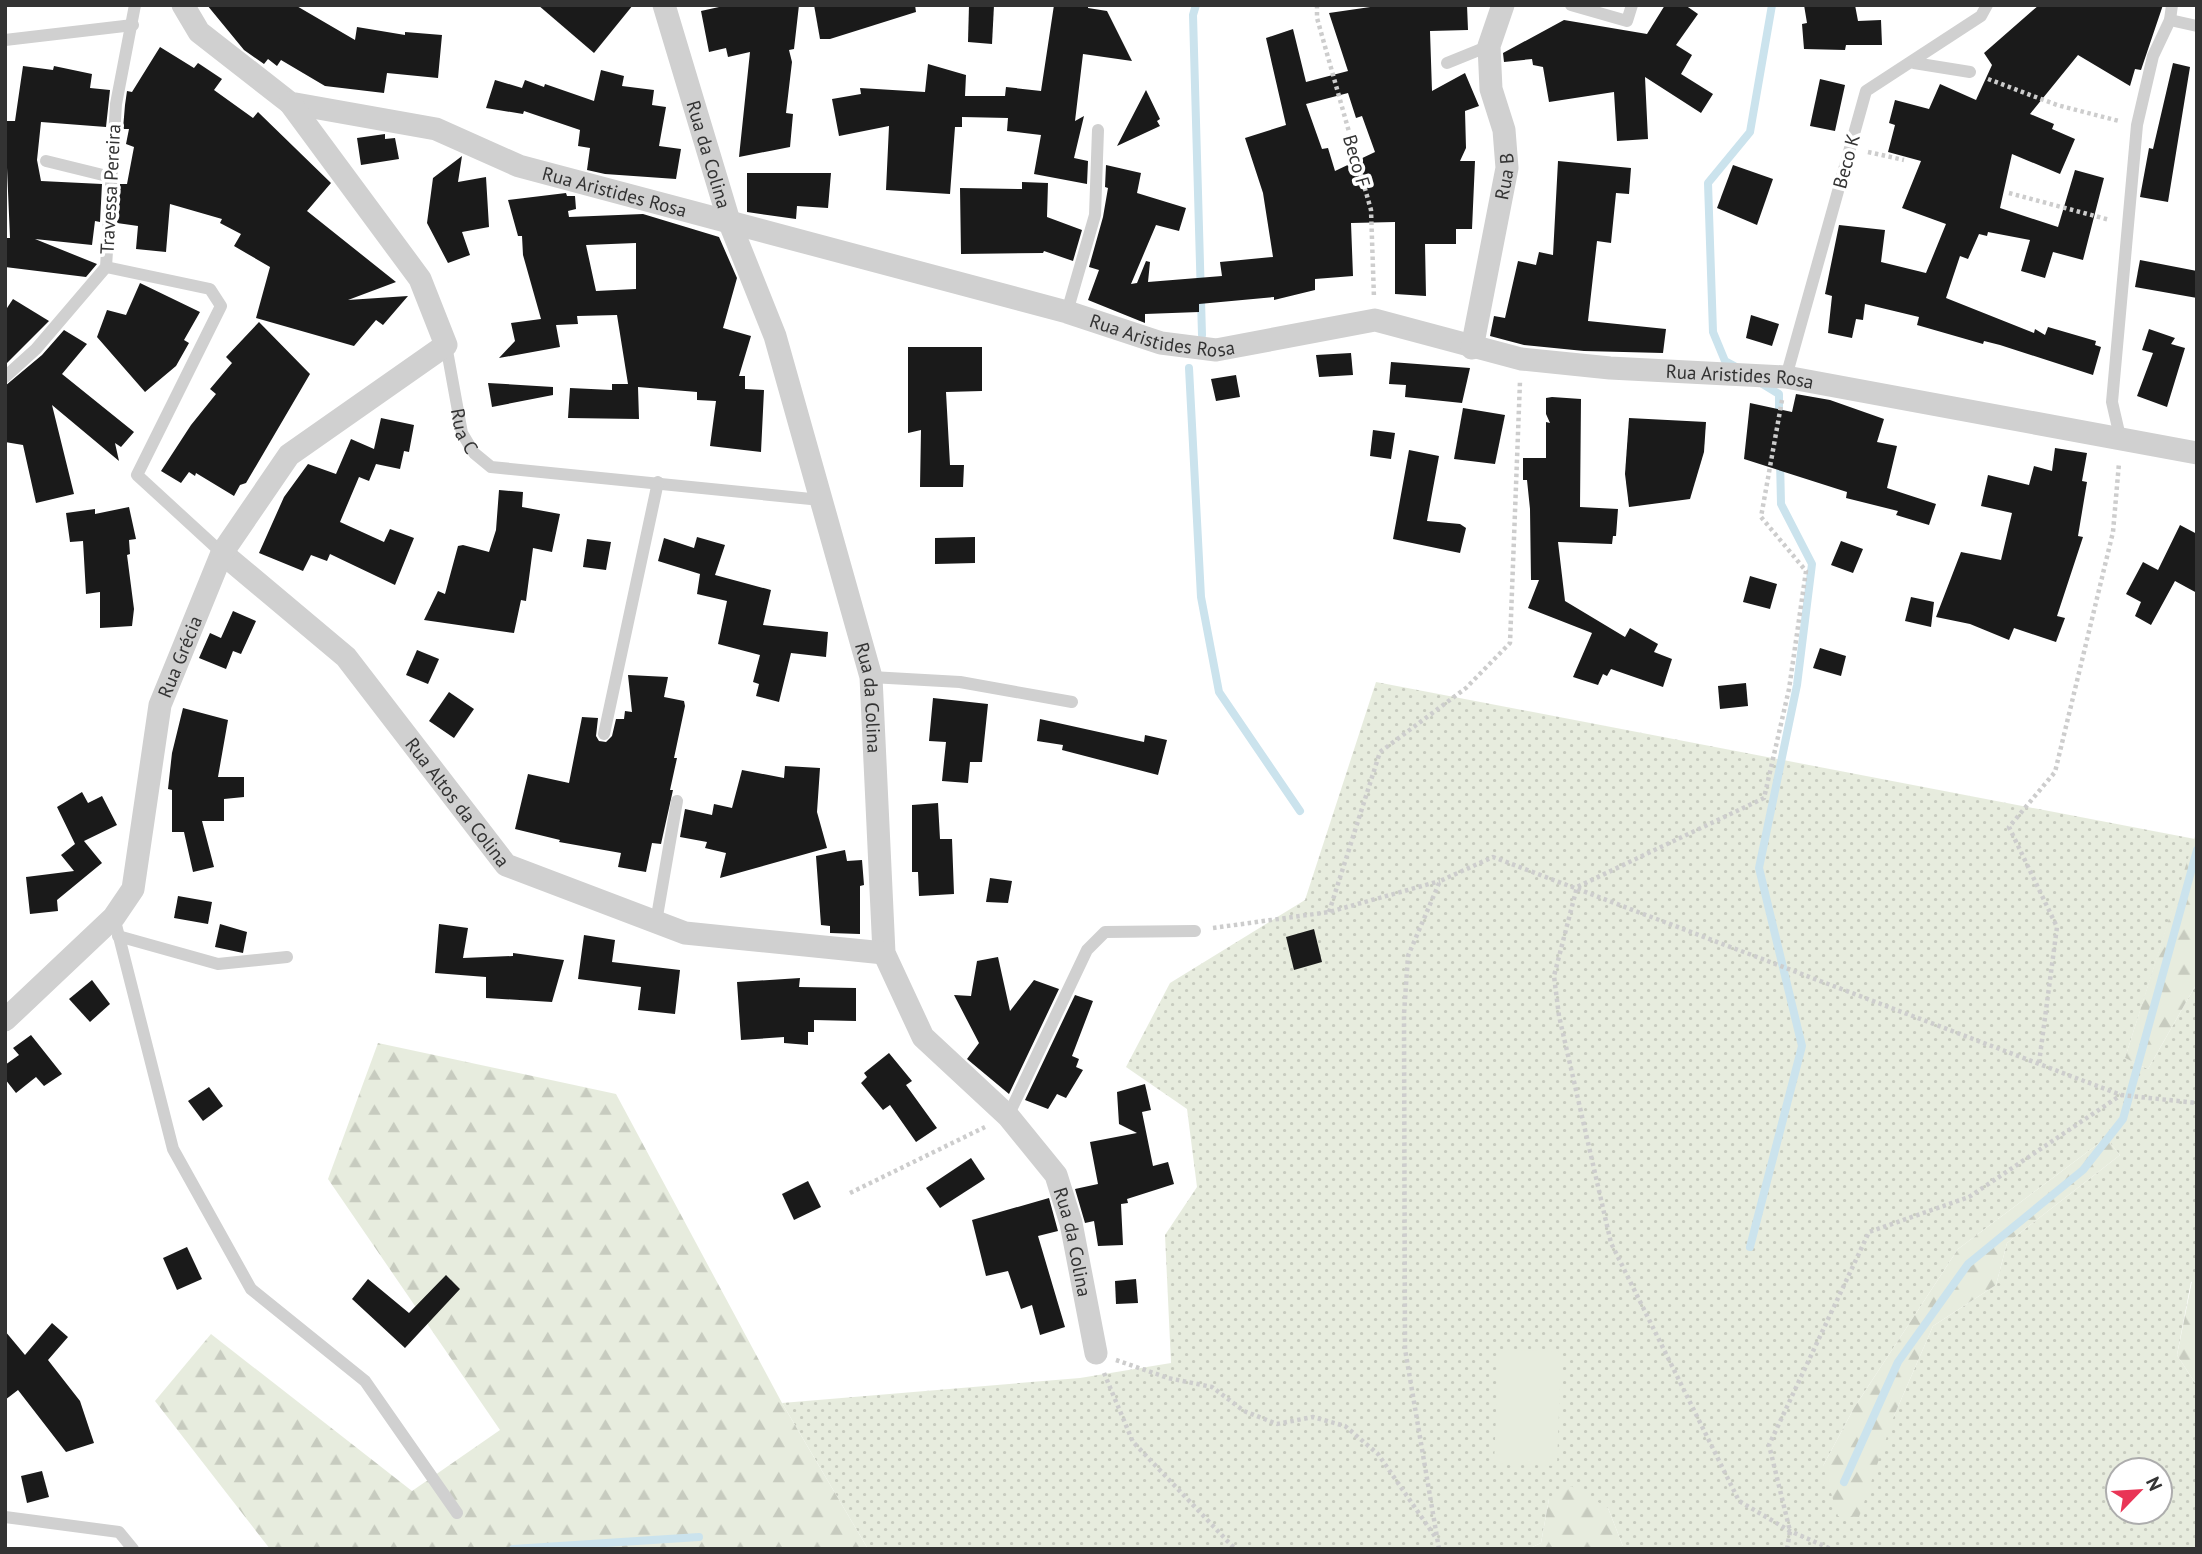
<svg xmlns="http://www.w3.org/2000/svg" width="2202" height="1554" font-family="'PT Sans',sans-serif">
<defs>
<pattern id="grass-dots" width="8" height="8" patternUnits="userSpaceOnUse" patternTransform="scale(1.75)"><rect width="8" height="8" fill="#e7ecde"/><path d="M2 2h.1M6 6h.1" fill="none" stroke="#c7cbbf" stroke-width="1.8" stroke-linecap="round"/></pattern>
<pattern id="forest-firs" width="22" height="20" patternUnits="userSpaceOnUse" patternTransform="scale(1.75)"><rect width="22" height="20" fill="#e7ecde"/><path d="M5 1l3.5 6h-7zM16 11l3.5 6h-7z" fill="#c7cbbf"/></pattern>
</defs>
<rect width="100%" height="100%" fill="#fff"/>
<path fill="url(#grass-dots)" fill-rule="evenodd" d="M1376,682L2195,839L2125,1058L2148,1069L2197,983V1281L2191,1282L2177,1355L2197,1386V1549H1624L1608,1508L1549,1499L1541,1543L1528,1549H868L782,1403L1080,1378L1171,1363L1165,1235L1197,1187L1187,1109L1126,1067L1170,983L1305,900ZM2106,1138L2120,1155L2007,1243L1996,1285L1933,1326L1894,1416L1823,1466L1854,1408L1958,1249ZM2118,1470H2160V1512H2118Z"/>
<g fill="url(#forest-firs)">
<polygon points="2197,830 2197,983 2148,1069 2125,1058"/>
<polygon points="378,1043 616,1094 782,1403 868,1549 270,1549 155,1401 211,1334 412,1491 500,1430 328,1179"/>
<polygon points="2106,1138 2120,1155 2007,1243 1996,1285 1933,1326 1894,1416 1859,1517 1838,1516 1823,1466 1854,1408 1958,1249"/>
<polygon points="2192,1281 2197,1281 2197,1386 2177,1355"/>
<polygon points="1571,1486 1608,1508 1624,1549 1528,1549 1541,1543 1549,1499"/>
</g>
<polygon fill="#e7ecde" points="1499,1349 1561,1352 1557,1466 1494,1463"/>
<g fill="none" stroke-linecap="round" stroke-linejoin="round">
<g stroke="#cbe3ed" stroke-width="8">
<polyline points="1196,5 1193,15 1202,335"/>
<polyline points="1189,368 1201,597 1219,692 1300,811"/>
<polyline points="1738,368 1725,361 1713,332 1708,183 1750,132 1772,5"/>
<polyline points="1761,383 1779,394 1779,419"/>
<polyline points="1750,1247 1802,1046 1759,868 1797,685 1812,564 1781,504 1780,460"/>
<polyline points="1844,1482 1898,1362 1968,1264 2083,1170 2123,1119 2197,850"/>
<polyline points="513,1549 699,1537"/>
</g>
</g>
<g fill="#1a1a1a" fill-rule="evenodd">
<polygon points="207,5 295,5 355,40 357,27 405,35 405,32 442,35 438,78 387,73 384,93 325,86 281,60 277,66 268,59 264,64 244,50"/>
<polygon points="538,5 633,5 594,53"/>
<polygon points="728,5 799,5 794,49 789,50 792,62 786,113 793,114 790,147 739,157 750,52 728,57 726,48 709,52 701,11"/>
<polygon points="814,5 915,5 916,12 830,39 820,39"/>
<polygon points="969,5 994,5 992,44 968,42"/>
<polygon points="1054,5 1088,5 1088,8 1107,11 1132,61 1083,54 1075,121 1084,116 1074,158 1088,161 1087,184 1034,174 1041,135 1007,131 1008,118 962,117 962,127 955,127 950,194 886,190 889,126 839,136 832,99 861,94 860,88 925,92 928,64 966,75 965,96 1005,96 1006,87 1041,91"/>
<path d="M1384,5H1467L1468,30L1430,31L1432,91L1465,73L1479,106L1465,111L1466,148L1460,161H1475L1472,229H1456V244H1425L1426,296L1395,294V222L1351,223L1353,276L1315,279V290L1274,300V297L1199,304V312L1145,314V323L1088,300L1099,270L1089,267L1103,217L1108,188L1105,187L1106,165L1141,173L1137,193L1186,208L1179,231L1156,225L1131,284L1137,283L1146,261L1150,262L1148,282L1222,276L1220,262L1273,257L1263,193L1245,138L1286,125L1266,38L1293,29L1306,82L1348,71L1329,13ZM1348,93L1356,118L1362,116L1375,152L1335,171L1328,148L1322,149L1306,104Z"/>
<polygon points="1665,5 1685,5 1698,14 1676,45 1692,55 1681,74 1713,94 1701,113 1645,77 1648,139 1617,141 1614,92 1549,102 1543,67 1533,65 1532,59 1504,62 1503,53 1564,20 1647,34"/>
<polygon points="1804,5 1855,5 1858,21 1881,20 1882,45 1846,45 1845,50 1804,49 1802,24 1807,23"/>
<polygon points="2039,5 2163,5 2141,70 2135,69 2130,86 2078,55 2030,114 2054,124 2052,129 2075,139 2060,174 2012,154 2000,208 2058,227 2075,170 2104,178 2083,260 2053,252 2045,278 2021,271 2030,240 1988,232 1987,236 1979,234 1968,259 1960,256 1946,298 2034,333 2035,329 2045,335 2048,327 2096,341 2095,345 2101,347 2093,375 2000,345 1984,341 1983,344 1917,325 1919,317 1865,304 1863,320 1856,319 1852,338 1828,333 1832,296 1825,294 1839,225 1885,230 1881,262 1926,273 1946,224 1902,208 1921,161 1888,152 1895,125 1889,123 1895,100 1929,109 1940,84 1976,100 1992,65 1984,53"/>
<polygon points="160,47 194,68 198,63 222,79 214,90 253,118 258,112 331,183 307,211 396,282 348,300 408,296 383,325 376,320 354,346 256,318 270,267 234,246 241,234 220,223 222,219 170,204 166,252 136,249 138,226 117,223 120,184 127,184 134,147 126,144 129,129 123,129 125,105 127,91 132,92"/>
<polygon points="2173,63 2190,67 2168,202 2140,197 2149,148 2153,149"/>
<polygon points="23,66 53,70 54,66 92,74 90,88 110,90 106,127 41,122 37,160 41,181 102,184 100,222 95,221 92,245 35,239 97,264 86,277 5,267 5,238 10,238 5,121 15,121"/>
<polygon points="601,70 624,76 622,86 654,90 652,105 666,107 659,146 681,149 676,179 605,174 587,170 590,148 578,146 580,130 524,111 523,114 486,108 495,80 522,88 525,80 544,87 545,84 594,101"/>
<polygon points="1820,79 1845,85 1835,131 1810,126"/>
<polygon points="1146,90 1160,119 1157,121 1160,126 1117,146"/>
<polygon points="385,134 385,139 395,138 399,159 361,165 357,138"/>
<polygon points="462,156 458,182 486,177 489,227 462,232 470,255 448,263 427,223 433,178"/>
<polygon points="1558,161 1631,168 1629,194 1616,193 1611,243 1597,241 1588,321 1666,329 1663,353 1584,351 1524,345 1490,336 1494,316 1505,318 1518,261 1536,265 1539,252 1553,255"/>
<polygon points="1733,165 1773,179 1757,225 1717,208"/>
<polygon points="747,173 831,173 828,208 797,206 796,219 747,212"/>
<polygon points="1022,182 1048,183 1047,217 1082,230 1073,261 1044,251 1043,253 961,254 960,188 1022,189"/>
<path d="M566,193L567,196H575L576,209L568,211L569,217L643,214L719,237L737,278L723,328L751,336L739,376H745V389L764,390L761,452L710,446L716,401L697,400V392L638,387L639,419L568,418L570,388L612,390V384H628L617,315L577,316L578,324L556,325L560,347L499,358L515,341L511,323L541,319L523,255L522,236H518L508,200ZM636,243V289L596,291L586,245Z"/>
<polygon points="2140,260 2197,271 2197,298 2135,287"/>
<polygon points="140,283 200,312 184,340 189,343 176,366 145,392 97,337 107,310 126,315"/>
<polygon points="13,299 49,321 5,365 5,311"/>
<polygon points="1751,315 1779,324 1772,346 1746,338"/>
<polygon points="259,322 310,374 246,483 240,485 234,496 196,473 195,476 189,472 181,483 161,471 191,425 216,394 210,389 232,363 226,357"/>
<polygon points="2149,329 2175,338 2171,344 2185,348 2167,407 2137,396 2153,353 2142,350"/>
<polygon points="64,330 87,344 62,374 134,432 121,447 115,443 119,461 52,405 74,494 36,503 23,445 5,442 5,386 42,355"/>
<polygon points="908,347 982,347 982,391 946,392 950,465 964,465 963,487 920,487 921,430 908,433"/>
<polygon points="1351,353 1353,375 1319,377 1316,355"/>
<polygon points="1391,362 1470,368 1462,403 1405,397 1406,385 1389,384"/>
<polygon points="1236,375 1240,397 1216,401 1211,379"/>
<polygon points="488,383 553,387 553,395 492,407"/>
<polygon points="1796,394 1830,400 1884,419 1877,442 1897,446 1887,488 1936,504 1929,525 1896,515 1898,511 1846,498 1847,492 1744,459 1750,403 1792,412"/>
<polygon points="1552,397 1581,399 1580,507 1618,509 1616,536 1613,536 1612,544 1558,542 1565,601 1625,637 1630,628 1658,644 1654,652 1672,659 1663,687 1611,669 1607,676 1603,674 1598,685 1573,677 1592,633 1528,608 1539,580 1531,580 1530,509 1527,480 1523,480 1523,458 1546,458 1546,422 1550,423 1546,414 1546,398"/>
<polygon points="1463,408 1505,415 1495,464 1454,459"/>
<polygon points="381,418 414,425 409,452 404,451 400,469 376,464 369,481 359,477 340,522 384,542 390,529 414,538 395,585 330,554 327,561 311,555 303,571 259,553 284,497 308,464 336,474 351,439 374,449"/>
<polygon points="1629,418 1706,422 1704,452 1690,499 1629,507 1625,474"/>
<polygon points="1373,430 1395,433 1391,459 1370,456"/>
<polygon points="2055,448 2087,453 2082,481 2087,482 2078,536 2083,537 2057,616 2065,618 2056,642 2014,628 2009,640 1970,624 1936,617 1961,552 2001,560 2012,513 1981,506 1988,475 2029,485 2034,466 2052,471"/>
<polygon points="1409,450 1439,456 1427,521 1460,524 1466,528 1460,553 1393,539"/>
<polygon points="499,490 523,492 522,507 560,514 552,552 533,548 526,601 521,600 514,633 424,620 438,591 445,594 458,546 463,545 489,552 496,530"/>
<polygon points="129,507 136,539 129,540 130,554 127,555 134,609 132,626 100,628 100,592 86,594 83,541 70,542 66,513 95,509 95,514"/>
<polygon points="2180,525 2197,534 2197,593 2175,581 2151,625 2135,616 2141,602 2126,594 2143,562 2158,570"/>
<polygon points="697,537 725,545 715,575 771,590 763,625 828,632 826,657 791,653 779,702 756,696 759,684 753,682 760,655 718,644 727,601 697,594 700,574 658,561 664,538 694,548"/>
<polygon points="975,537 975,563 935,564 935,538"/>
<polygon points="587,539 611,542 606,570 583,567"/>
<polygon points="1841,541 1863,549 1853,573 1831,565"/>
<polygon points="1750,576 1777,584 1770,609 1743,602"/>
<polygon points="1911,597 1934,602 1931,627 1905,621"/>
<polygon points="233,611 256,621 241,654 233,651 226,669 199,658 210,633 221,638"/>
<polygon points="1820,648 1846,656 1841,676 1813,668"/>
<polygon points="417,650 439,659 428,684 406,675"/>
<polygon points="628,675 668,677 664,697 684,701 685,706 674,758 677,758 670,790 673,790 661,844 652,843 646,872 618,867 621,853 559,842 560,840 515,829 528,774 569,783 582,717 598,718 596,736 599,741 606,742 612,736 616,719 624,719 625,711 632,712"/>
<polygon points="1746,683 1748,706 1720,709 1718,686"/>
<polygon points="449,692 474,709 454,738 429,721"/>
<polygon points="933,698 988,704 982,762 970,762 968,783 942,781 946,742 929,741"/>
<polygon points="183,708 228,720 218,777 244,777 244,797 224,799 224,821 202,821 214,867 193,872 184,832 172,832 172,790 168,789 172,753"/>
<polygon points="1040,719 1144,742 1145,735 1167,740 1158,775 1062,750 1063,745 1037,741"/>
<polygon points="785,766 820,768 817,812 827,848 720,878 726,853 705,848 707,842 680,837 685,809 712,815 714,804 732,808 742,770 784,778"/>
<polygon points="82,792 88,803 102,796 117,825 84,841 102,863 57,900 58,911 30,914 26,877 74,871 61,855 75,844 57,807"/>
<polygon points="938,803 940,839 952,839 954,894 919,896 918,872 912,872 912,805"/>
<polygon points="845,850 847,861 862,860 864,885 860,886 860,934 830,933 830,926 821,925 816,856"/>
<polygon points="990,878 1012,881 1008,903 986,902"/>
<polygon points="178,896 212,902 208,924 174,918"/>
<polygon points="220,924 247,932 243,953 215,947"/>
<polygon points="439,924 468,928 463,958 513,956 513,953 564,960 552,1002 486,998 486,977 435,973"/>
<polygon points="1314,929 1322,962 1294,970 1286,937"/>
<polygon points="584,935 615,940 612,962 680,970 675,1014 638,1010 641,987 578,979"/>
<polygon points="998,957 1010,1011 1034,980 1059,989 1009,1094 967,1059 979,1043 954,995 971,996 977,961"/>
<polygon points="800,978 799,987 856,988 856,1021 814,1020 814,1032 808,1032 808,1045 784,1043 784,1037 741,1040 737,982"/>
<polygon points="92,980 110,1004 90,1022 69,999"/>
<polygon points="1075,995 1093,1001 1072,1056 1079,1059 1076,1067 1083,1070 1066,1098 1057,1094 1048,1109 1025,1100"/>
<polygon points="31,1035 62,1074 44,1086 36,1077 16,1093 5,1079 5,1065 19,1055 13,1048"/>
<polygon points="889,1053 912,1081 906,1085 937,1128 916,1142 890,1105 883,1110 861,1083 867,1077 864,1073"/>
<polygon points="1145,1084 1151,1110 1142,1112 1153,1166 1168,1162 1174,1184 1127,1199 1128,1203 1121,1204 1123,1245 1098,1246 1094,1221 1085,1223 1075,1189 1098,1184 1090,1142 1137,1133 1119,1124 1117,1092"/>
<polygon points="209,1087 223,1106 203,1121 188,1101"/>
<polygon points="971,1158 985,1179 940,1208 926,1188"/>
<polygon points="808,1181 821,1207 794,1220 782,1194"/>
<polygon points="1049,1198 1058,1231 1038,1236 1065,1327 1040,1335 1032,1305 1021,1309 1008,1271 986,1276 972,1220"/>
<polygon points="187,1247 202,1279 177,1290 163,1258"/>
<polygon points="446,1275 460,1289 405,1348 352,1299 368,1279 409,1313"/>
<polygon points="1136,1279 1138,1303 1116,1304 1115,1281"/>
<polygon points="52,1323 68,1337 48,1360 80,1401 94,1443 66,1452 18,1390 5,1400 5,1331 25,1355"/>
<polygon points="42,1471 49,1497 27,1503 21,1476"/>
</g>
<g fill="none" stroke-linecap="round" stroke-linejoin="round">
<g stroke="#cdcdcd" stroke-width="4.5" stroke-dasharray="3.5 3.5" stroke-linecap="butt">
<polyline points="1317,5 1317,18 1371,210 1374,298"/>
<polyline points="1988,79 2057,105 2119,121"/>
<polyline points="1868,152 1904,160"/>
<polyline points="2009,193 2110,220"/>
<polyline points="1782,400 1761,517 1806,571 1789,689 1764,798 1577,887 1554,976 1559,1016 1611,1243 1739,1501 1790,1531 1831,1549"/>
<polyline points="1329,912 1380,752 1466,688 1510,643 1520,381"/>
<polyline points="1213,928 1329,912 1440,881"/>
<polyline points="2039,1063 2057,927 2009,827 2055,772 2113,532 2119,463"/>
<polyline points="850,1193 985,1127"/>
<polyline points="1116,1360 1168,1378 1212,1387 1244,1411 1277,1424 1313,1417 1345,1426 1378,1454 1436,1538"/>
<polyline points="1104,1373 1133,1442 1235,1549"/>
<polyline points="1439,1549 1405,1349 1404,1014 1408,956 1440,881 1493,857 2121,1095 2197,1103"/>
<polyline points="1787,1549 1790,1531 1769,1445 1869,1232 1969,1197 2121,1095"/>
</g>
<g stroke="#d0d0d0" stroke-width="12">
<polyline points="1571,5 1627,21 1632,5"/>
<polyline points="2170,20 2197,26"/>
<polyline points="5,40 133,25"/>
<polyline points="1447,63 1489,46"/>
<polyline points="1914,63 1970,72"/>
<polyline points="46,161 111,177"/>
<polyline points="106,267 210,289 221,306 137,475 222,553"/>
<polyline points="1067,312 1095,215 1098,130"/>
<path id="s1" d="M446,345L462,433L474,453L491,467L821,500"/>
<polyline points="5,377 36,349 106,267 116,104 135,5"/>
<polyline points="1786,377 1866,91 1981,16 1987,5"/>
<polyline points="2121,441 2112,402 2137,125 2153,56 2170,20 2172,5"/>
<polyline points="871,677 960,682 1072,702"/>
<polyline points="604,734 658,482"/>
<polyline points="114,917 173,1149 251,1289 365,1381 457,1513"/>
<polyline points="656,922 677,801"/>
<polyline points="118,936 218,964 287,957"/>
<polyline points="1008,1116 1087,950 1105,932 1195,931"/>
<polyline points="5,1517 119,1532 133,1549"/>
</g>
<g stroke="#d0d0d0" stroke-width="23">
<path id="s2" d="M183,5L199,32L290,103L436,129L519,166L1067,312L1161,343L1216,350L1375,320L1521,359L1610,368L1786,377L2197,453"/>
<path id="s3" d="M664,5L729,221L775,336L871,677L884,953L923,1037L1008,1116L1056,1175L1071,1223L1096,1353"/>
<path id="s4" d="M1472,348L1507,168L1504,130L1491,89L1489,46L1503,5"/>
<path id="s5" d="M222,553L346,657L506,865L685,933L884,953"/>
<path id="s6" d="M5,1020L114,917L133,889L160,705L222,553L289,455L446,345L420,279L290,103"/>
</g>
</g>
<g text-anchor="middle" stroke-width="7" stroke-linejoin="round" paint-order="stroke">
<g font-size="19" fill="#333" stroke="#fff">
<text dy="7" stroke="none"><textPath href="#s3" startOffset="156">Rua da Colina</textPath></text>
<text transform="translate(1357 161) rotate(74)" y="7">Beco F</text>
<text transform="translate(1846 161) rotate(-75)" y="7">Beco K</text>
<text dy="7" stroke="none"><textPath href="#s4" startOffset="175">Rua B</textPath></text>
<text transform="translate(110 189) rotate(-87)" y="7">Travessa Pereira</text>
<text dy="7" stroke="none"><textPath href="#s2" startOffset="485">Rua Aristides Rosa</textPath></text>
<text dy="7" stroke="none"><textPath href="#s2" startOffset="1052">Rua Aristides Rosa</textPath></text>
<text dy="7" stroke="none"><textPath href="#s2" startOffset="1640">Rua Aristides Rosa</textPath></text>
<text dy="7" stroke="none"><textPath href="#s1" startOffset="88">Rua C</textPath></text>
<text dy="7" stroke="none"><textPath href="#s6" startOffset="422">Rua Grécia</textPath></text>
<text dy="7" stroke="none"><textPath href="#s3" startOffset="724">Rua da Colina</textPath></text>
<text dy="7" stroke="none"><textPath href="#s5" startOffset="345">Rua Altos da Colina</textPath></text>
<text dy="7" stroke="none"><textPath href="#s3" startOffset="1334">Rua da Colina</textPath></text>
</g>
</g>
<rect width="2202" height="1554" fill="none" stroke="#333333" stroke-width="14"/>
<g transform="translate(2139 1491) rotate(65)"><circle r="33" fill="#ffffff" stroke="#adadad" stroke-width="2"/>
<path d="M0-5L12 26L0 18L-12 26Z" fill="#e93556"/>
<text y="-10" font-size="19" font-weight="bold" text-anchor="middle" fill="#333333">N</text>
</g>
</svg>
